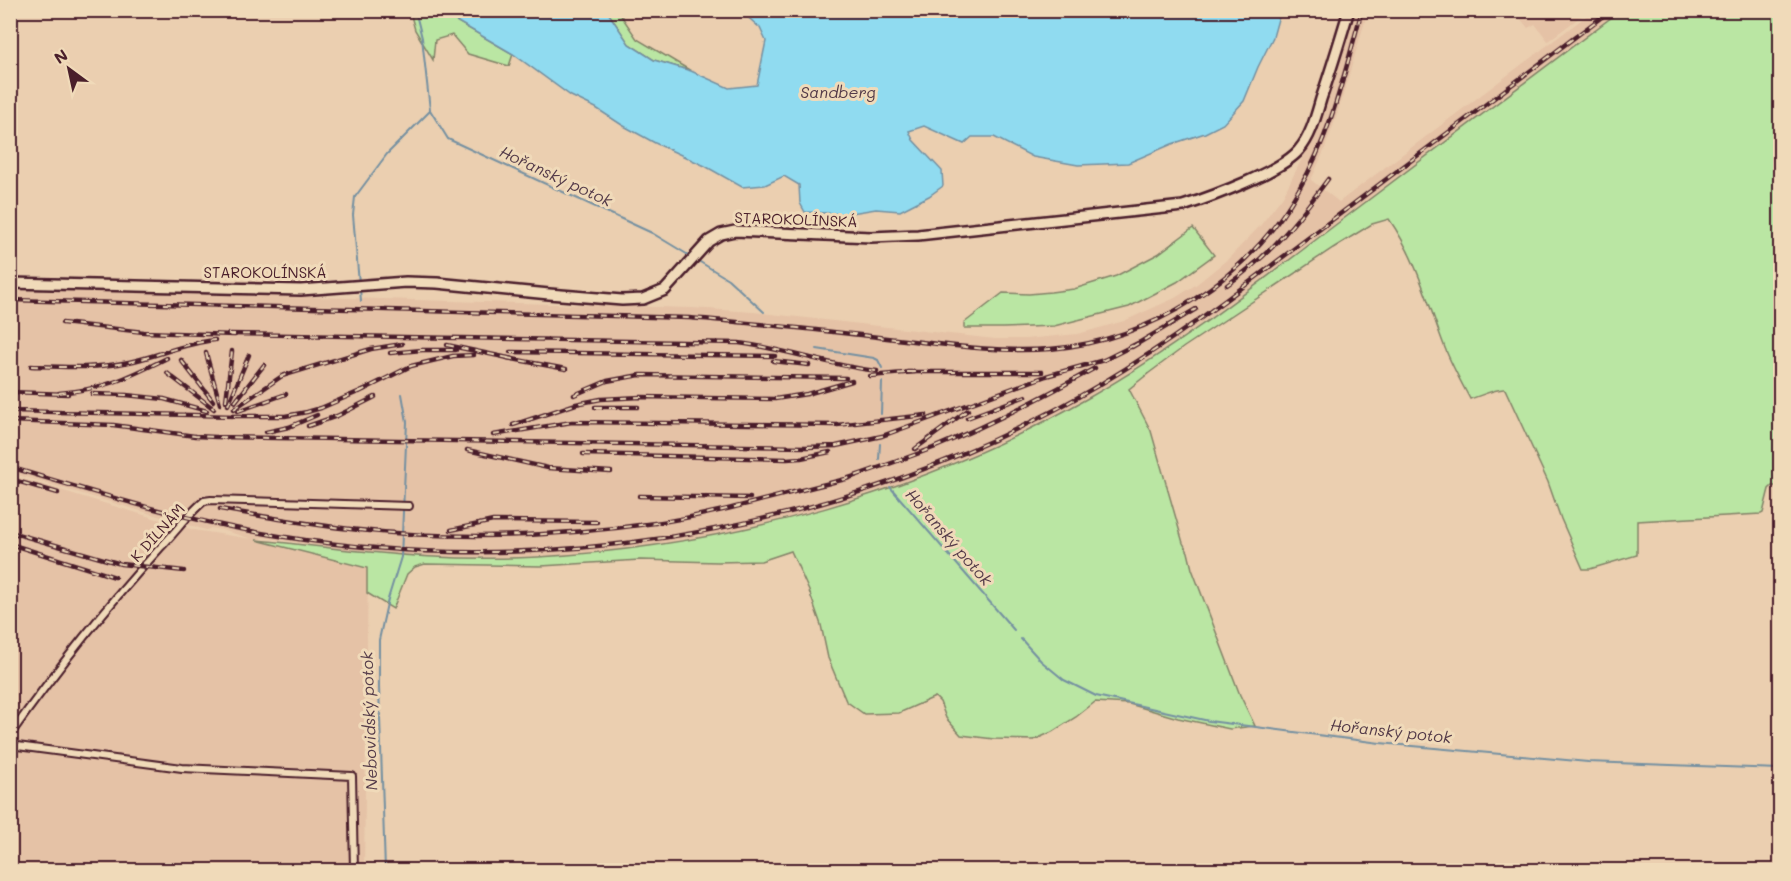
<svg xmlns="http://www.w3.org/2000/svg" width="1791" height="881" font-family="Mali,sans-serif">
<rect width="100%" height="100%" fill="#ebcfb0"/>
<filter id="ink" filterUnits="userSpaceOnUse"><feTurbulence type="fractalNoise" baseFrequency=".0167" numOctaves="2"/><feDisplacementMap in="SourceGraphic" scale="12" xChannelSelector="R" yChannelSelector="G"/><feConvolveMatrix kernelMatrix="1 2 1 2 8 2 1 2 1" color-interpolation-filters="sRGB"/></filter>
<g filter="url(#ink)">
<g fill="#e5c2a6">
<polygon points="1351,11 1368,11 1337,115 1324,151 1311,180 1339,202 1593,11 1620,11 1288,261 1158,355 1122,378 1055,416 977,453 917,478 802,515 730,532 650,546 579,554 488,558 407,556 344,550 261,537 260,540 257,539 368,568 364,870 11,870 10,475 194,530 252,539 222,530 211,528 206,530 11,473 11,288 691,308 753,312 995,339 1025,339 1078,334 1124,321 1175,298 1197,284 1229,258 1260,226 1283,196 1309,145 1322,110"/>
<polygon points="1514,11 1588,11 1548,41 1535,24 1528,28"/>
</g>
<g fill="#bae6a3" stroke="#828267" stroke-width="1.5">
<polygon points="404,11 439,11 513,54 509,66 468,54 452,35 435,40 433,60 415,30 410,12"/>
<polygon points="607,11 618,11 637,39 691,71 654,60 629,44"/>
<path d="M1620,11H1780V486H1772L1769,489L1763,513L1761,514L1637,521V555L1590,569H1583L1561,519L1548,482L1505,389C1497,388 1480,396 1470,399C1461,382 1452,366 1445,348C1428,304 1417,259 1389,219L1372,224L1333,248L1184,347L1149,373L1129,389L1151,431L1183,543L1188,552L1192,569L1240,695L1255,726L1230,729L1178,718L1129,704L1095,702L1076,717L1052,732L1034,740L994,739L961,735L946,718L940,702L935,697L899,713L864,714L846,701L828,658L821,625L809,591L791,551L761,561L718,562L640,560L541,566L425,564L415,567L407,574L393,609L367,593V568L256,540C294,543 332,549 370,552C426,558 482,560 538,557C732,546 921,493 1090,397C1176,348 1255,286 1334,226C1429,154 1525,82 1620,11Z"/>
<polygon points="1193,228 1214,255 1177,282 1129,307 1054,326 1003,328 964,328 964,323 1003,293 1029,294 1051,292 1074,289 1116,276 1158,254"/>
</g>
<polygon fill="#90dbf0" stroke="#7490a1" stroke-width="1.5" points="439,11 607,11 629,44 654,60 691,71 729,88 757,85 766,41 760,28 741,11 1285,11 1278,19 1273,37 1258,67 1244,101 1223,124 1205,133 1172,144 1128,163 1078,165 1033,157 994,137 972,137 964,144 924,126 909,131 913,140 942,171 943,186 929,196 900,211 876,209 845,214 805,212 800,203 799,185 784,176 765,185 742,187 705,166 655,143 622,125 596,108 571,96 513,54"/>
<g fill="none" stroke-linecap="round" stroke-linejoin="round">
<g stroke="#7490a1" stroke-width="2">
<polyline points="415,10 422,38 430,110 448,139 652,233 690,256"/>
<polyline points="695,259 728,279 764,312"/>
<polyline points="359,283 353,215 355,197 387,154 430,111"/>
<polyline points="360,289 361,301"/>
<polyline points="817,349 874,358 878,360 882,368"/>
<polyline points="881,414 882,382"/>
<polyline points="879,459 880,444"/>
<polyline points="890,487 1014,630"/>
<polyline points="1021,639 1041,661 1064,680 1096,696 1209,721 1380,743 1588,762 1780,769"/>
<polyline points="385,870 379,687 379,640 388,599 401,557 407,422 402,394"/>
</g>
<g stroke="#4a1f2b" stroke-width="10">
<g id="street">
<path d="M10,735C56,670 106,607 160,548C175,533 188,514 204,501L211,500L409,506"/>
<polyline points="10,745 182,768 352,776 354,870"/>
</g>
</g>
<g stroke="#4a1f2b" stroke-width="14">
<path id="secondary" d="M10,283L301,290L406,282L437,283L549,294L622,300L643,299L665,290L709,241L721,234L735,231L871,237L918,235L1183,206C1211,197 1282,171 1299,150C1311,136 1316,116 1321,99C1331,70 1340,40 1349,10"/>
</g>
<use href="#street" stroke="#f0dab9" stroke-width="6"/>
<use href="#secondary" stroke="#f0dab9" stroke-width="9"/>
<g stroke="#4a1f2b" stroke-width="4.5">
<g id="rail">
<path d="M1227,285C1271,255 1297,221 1328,179"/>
<path d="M10,300L689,318C759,323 827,331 896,339C947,345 999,353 1050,349C1152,340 1249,279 1299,189C1331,135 1345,71 1362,10"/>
<polyline points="62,323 144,332 235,335"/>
<path d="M228,334L739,343C786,349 830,366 877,371"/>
<polyline points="447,345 513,359"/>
<polyline points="1132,347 1196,309"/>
<polyline points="510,352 775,356"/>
<polyline points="206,353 220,404"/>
<polyline points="390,353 422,350 456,350"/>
<polyline points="507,358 566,369"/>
<polyline points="181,360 213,401"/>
<polyline points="773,361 809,365"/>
<path d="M31,366C63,367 96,369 129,362C158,356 185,343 215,340"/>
<polyline points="907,372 1042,372"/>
<polyline points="167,373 214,409"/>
<polyline points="870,376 915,372"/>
<polyline points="10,392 68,394"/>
<polyline points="359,392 411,366 453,356 474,355"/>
<path d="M59,393C105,389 127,378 167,358"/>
<polyline points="92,394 126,395 164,399 207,411"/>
<polyline points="574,395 607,381 640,375 846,378"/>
<polyline points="226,401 232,351"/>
<polyline points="235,402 264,365"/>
<polyline points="228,405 249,355"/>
<polyline points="595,407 638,407"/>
<polyline points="234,409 282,376 371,349 402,344"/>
<polyline points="10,411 236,416 285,416 307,412 321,408 365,389"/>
<polyline points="238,411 286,394"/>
<polyline points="967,418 1026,396"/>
<polyline points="10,421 113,425 195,436 216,437 806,447 836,446 882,436 1046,376 1104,360 1138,343"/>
<polyline points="513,425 576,404 601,399 641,397 775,399 807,394 852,381"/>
<polyline points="308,426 337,416 375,397"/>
<polyline points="266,432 289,427 317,415"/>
<polyline points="493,435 572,422 837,425 926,415"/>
<polyline points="915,449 968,410"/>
<polyline points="467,450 548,468 611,472"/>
<polyline points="583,454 787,459 801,458 830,452"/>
<path d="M10,467C99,494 187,521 279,536C533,578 800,537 1031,422C1100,388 1165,345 1227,299L1611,10"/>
<polyline points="10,479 58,493"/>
<polyline points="639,496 750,498"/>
<path d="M220,509C266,517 313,525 359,530C457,540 557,537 655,523C719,514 782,494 846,479C875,469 904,459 933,448C989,425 1043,397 1095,368"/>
<polyline points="451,530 493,521 597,522"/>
<polyline points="10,532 121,564 184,571"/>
<polyline points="10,544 115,577"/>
</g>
</g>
<use href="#rail" stroke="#f0dab9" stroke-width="2" stroke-dasharray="7" stroke-linecap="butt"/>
</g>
</g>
<g text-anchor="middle" stroke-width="6" stroke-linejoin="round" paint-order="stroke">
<g font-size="15" fill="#4a1f2b" stroke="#f0dab9">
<text transform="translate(796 220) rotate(2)" y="5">STAROKOLÍNSKÁ</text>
<text x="265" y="278">STAROKOLÍNSKÁ</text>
<text transform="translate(158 533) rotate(-48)" y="5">K DÍLNÁM</text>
</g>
<g font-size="16" font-style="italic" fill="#543b49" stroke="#f0dab9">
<text x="838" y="98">Sandberg</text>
<text transform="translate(556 176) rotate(25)" y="6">Hořanský potok</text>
<text transform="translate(949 537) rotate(49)" y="6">Hořanský potok</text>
<text transform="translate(369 721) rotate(-92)" y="6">Nebovidský potok</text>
<text transform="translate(1391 731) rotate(6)" y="6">Hořanský potok</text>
</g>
</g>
<rect width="1791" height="881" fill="none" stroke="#f0dab9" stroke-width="36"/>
<rect x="18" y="18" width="1755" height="845" fill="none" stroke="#4a1f2b" stroke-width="2" filter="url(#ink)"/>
<g transform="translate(69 69) rotate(327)" stroke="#f0dab9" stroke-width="4.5" paint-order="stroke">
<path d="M0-4.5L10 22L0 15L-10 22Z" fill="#4a1f2b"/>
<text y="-9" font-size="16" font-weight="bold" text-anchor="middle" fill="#4a1f2b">N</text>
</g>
</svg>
